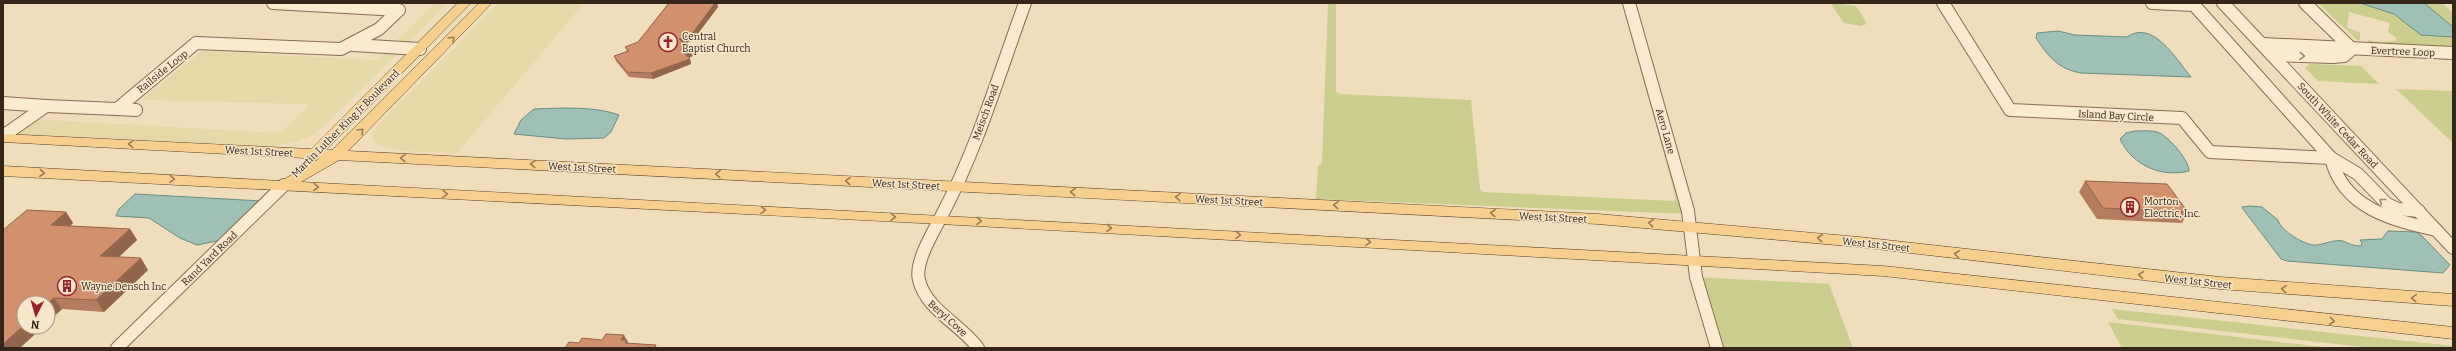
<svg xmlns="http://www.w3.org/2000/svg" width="2456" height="351" font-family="Bitter,serif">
<rect width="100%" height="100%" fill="#f0ddbb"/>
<g fill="#e6d8a8">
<polygon points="436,3 447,3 406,45 393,44"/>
<polygon points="499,3 584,3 457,153 403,151 376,145 372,135 377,126"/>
<polygon points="202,51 373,60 379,58 387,51 399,52 314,135 298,141 273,146 12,134 31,119 276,133 283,130 307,108 307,104 142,100"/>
</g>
<g fill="#cbce8f">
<polygon points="1328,3 1336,3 1336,92 1340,94 1471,100 1480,189 1483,192 1674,201 1676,198 1622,3 1626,3 1688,214 1316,199 1318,166 1322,163"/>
<polygon points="1834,3 1856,6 1867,24 1860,26 1844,23 1831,4"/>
<polygon points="2318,3 2442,3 2453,13 2453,47 2370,43 2367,40 2382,42 2395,41 2397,38 2388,32 2390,23 2349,12 2347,28 2360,32 2360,40 2357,40"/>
<polygon points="2310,64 2361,66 2379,84 2318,81 2305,68"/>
<polygon points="2396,89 2453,91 2453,143"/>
<polygon points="1696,277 1829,284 1853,348 1716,348"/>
<polygon points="2112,309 2453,346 2453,348 2371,348 2118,319"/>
<polygon points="2108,322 2332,348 2122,348"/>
</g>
<g fill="#9fc0b5" stroke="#678e82">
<polygon points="2360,3 2424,3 2453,27 2453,37 2421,35 2394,14"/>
<path d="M2058,31L2075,35L2127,37C2153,19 2176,59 2191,77L2081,73C2058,69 2048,56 2036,38L2037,33Z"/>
<path d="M534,109C561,108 595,106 619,115L611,132L604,138L566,139L514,134L521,120Z"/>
<path d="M2135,131C2142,131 2150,130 2157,132C2166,134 2189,159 2189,171C2161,178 2132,165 2120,139L2126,133Z"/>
<polygon points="135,194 262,201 222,240 197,245 180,238 149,218 116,216 119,209"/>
<path d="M2250,206L2262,207L2278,220C2280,230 2305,246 2316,245C2322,245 2335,239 2343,241C2350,244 2353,246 2361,246L2362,243L2360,240L2382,239L2388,231L2416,232L2422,236L2450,265L2443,273L2287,261L2281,259L2243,209L2242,207Z"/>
</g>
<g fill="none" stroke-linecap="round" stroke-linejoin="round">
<g stroke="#886c54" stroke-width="14">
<g id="minor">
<polyline points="1629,3 1688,211 1696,277 1717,348"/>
<polyline points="1943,3 2010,110 2182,118 2210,152 2331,158"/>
<polyline points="2152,3 2194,5 2331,158 2358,174 2387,204 2398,209 2419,211"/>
<polyline points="2223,3 2453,248"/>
<polyline points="2305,3 2352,49"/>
<polyline points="2262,44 2453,53"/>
<polyline points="353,45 420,49"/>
<polyline points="2272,55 2333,57 2344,56 2352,49"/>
<polyline points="3,103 46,106 3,136"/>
<polyline points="46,106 117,109 196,43 341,49 379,29 399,10 273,3"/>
<polyline points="117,109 136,110"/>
<path d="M2331,158C2343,208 2392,220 2436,230"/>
<polyline points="117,348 284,185"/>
<path d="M978,348C961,324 926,310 919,280C914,262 935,229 943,213C978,146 999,74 1025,3"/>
</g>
</g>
<g stroke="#553b29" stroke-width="1">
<polygon id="major" points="458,3 471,3 326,150 332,150 479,3 492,3 348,151 1598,214 1859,237 2220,277 2453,294 2453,306 2220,289 1859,247 1598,224 339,160 301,182 1883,266 2453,327 2453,339 1883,276 940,224 3,176 3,166 281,181 319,159 311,161 304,158 3,142 3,134 311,149"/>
</g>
<use href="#minor" stroke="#fbebce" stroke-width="12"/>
<use href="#major" fill="#f7d08f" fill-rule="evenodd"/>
</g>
<g fill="#b47d5f">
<polygon points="669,3 717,3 718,7 693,40 684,44 693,56 689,58 690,59 691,64 653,79 629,77 616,61 614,56 627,51 625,47 638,42"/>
<polygon points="2085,181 2188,212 2182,223 2097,219 2079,192"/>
<polygon points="66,212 73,223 70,226 130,229 137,240 119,257 148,270 104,312 62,309 48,322 48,303"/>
</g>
<g fill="#92664d">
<polygon points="715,3 717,3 718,7 693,40 681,45 679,39"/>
<polygon points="691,50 693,56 685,59 684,53"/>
<polygon points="690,59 691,64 653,79 651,73"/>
<polygon points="66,212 73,223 59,236 51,225"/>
<polygon points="130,229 137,240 108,267 100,256"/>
<polygon points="141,258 148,270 104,312 96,300"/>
<polygon points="54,298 62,309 48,322 48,303"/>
<polygon points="24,325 24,327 43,327 20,348 3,348 3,344"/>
<polygon points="624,335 627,341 627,340 630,348 621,340"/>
</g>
<g fill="#d1916e" stroke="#92664d">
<polygon points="669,3 715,3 691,35 679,39 691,50 684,53 690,59 651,73 627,72 614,56 629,51 625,47 638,42"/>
<polygon points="2085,181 2167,184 2188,212 2103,208"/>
<polygon points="27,210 66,212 51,225 130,229 100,256 141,258 96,300 54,298 48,303 24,303 24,325 3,344 3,230"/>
<polygon points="606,334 624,335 621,340 627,340 625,343 656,345 655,348 565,348 569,342 579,343 582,338 602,340"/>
</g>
<defs><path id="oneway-chevron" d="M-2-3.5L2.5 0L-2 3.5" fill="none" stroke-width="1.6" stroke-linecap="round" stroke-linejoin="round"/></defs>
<g stroke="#967b54">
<use href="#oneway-chevron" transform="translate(452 39) rotate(-45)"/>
<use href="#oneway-chevron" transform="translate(361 131) rotate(-45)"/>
<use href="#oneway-chevron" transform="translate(131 144) rotate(-177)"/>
<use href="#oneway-chevron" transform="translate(403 158) rotate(-177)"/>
<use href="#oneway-chevron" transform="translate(533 164) rotate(-177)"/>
<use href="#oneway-chevron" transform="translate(42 173) rotate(3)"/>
<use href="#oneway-chevron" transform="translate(718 174) rotate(-177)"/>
<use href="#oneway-chevron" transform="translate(172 179) rotate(3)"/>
<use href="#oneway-chevron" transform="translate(848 181) rotate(-177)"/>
<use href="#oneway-chevron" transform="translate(316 187) rotate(3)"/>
<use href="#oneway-chevron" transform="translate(1073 192) rotate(-177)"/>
<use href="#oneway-chevron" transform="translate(445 194) rotate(3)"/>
<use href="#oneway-chevron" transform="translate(1178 197) rotate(-177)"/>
<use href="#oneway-chevron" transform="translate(1336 205) rotate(-177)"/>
<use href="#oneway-chevron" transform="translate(763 210) rotate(3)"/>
<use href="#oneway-chevron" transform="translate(1493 213) rotate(-177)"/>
<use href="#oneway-chevron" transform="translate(893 217) rotate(3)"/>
<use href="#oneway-chevron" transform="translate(979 221) rotate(3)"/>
<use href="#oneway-chevron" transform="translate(1651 223) rotate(-175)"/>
<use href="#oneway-chevron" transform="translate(1109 228) rotate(3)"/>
<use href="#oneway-chevron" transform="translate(1238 235) rotate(3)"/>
<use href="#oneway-chevron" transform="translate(1820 238) rotate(-174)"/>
<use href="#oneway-chevron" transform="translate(1368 242) rotate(3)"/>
<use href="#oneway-chevron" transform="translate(1957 254) rotate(-173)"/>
<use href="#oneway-chevron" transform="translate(2141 275) rotate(-174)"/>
<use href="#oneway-chevron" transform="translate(2284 289) rotate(-175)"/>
<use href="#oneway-chevron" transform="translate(2414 298) rotate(-176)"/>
<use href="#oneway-chevron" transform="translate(2332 321) rotate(6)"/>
</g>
<g stroke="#988874">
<use href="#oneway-chevron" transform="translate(2302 56) rotate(3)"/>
<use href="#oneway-chevron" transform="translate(2382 201) rotate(-142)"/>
</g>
<defs>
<g id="church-ring" transform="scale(1)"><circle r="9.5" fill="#f7e7ca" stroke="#9a2129" stroke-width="1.5"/><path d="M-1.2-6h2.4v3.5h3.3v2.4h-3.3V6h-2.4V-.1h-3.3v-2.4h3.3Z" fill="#9a2129"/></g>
<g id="building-ring" transform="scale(1)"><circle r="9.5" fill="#f7e7ca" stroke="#9a2129" stroke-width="1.5"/><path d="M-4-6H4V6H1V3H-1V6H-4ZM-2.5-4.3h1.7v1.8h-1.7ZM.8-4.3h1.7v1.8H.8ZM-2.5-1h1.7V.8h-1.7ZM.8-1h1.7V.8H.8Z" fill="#9a2129"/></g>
</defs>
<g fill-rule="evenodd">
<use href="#church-ring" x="668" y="42"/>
<use href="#building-ring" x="2130" y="207"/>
<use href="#building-ring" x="67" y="286"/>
</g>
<g text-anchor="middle" stroke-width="3" stroke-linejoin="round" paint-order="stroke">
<g font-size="10" fill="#36261a" stroke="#f7e7ca" text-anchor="start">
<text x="682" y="40">Central<tspan x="682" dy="12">Baptist Church</tspan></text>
<text x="2144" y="205">Morton<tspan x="2144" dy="12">Electric, Inc.</tspan></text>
<text x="81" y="290">Wayne Densch Inc</text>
</g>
<g font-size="10" fill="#36261a" stroke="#f7e7ca">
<text transform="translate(2403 51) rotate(2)" y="4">Evertree Loop</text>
<text transform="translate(162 71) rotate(-39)" y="4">Railside Loop</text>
<text transform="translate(985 112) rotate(-70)" y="4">Meisch Road</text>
<text transform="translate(2116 115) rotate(3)" y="4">Island Bay Circle</text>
<text transform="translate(345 123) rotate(-45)" y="4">Martin Luther King Jr Boulevard</text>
<text transform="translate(2338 125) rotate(47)" y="4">South White Cedar Road</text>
<text transform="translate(1666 131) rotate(74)" y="4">Aero Lane</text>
<text transform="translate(259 151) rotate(3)" y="4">West 1st Street</text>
<text transform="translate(582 167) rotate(3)" y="4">West 1st Street</text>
<text transform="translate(906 184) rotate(3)" y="4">West 1st Street</text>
<text transform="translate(1229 200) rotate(3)" y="4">West 1st Street</text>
<text transform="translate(1553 217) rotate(3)" y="4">West 1st Street</text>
<text transform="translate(1876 244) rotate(6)" y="4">West 1st Street</text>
<text transform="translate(209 258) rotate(-44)" y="4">Rand Yard Road</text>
<text transform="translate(2198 281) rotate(6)" y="4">West 1st Street</text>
<text transform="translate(948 318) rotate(42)" y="4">Beryl Cove</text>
</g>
</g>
<rect width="2456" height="351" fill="none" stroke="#36261a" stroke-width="8"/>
<g transform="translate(36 315) rotate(185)"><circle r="19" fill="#f7e7ca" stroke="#aa9a84"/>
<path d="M0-3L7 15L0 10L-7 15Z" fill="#9a2129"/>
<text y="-6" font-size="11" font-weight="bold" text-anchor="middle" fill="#36261a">N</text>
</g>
</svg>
